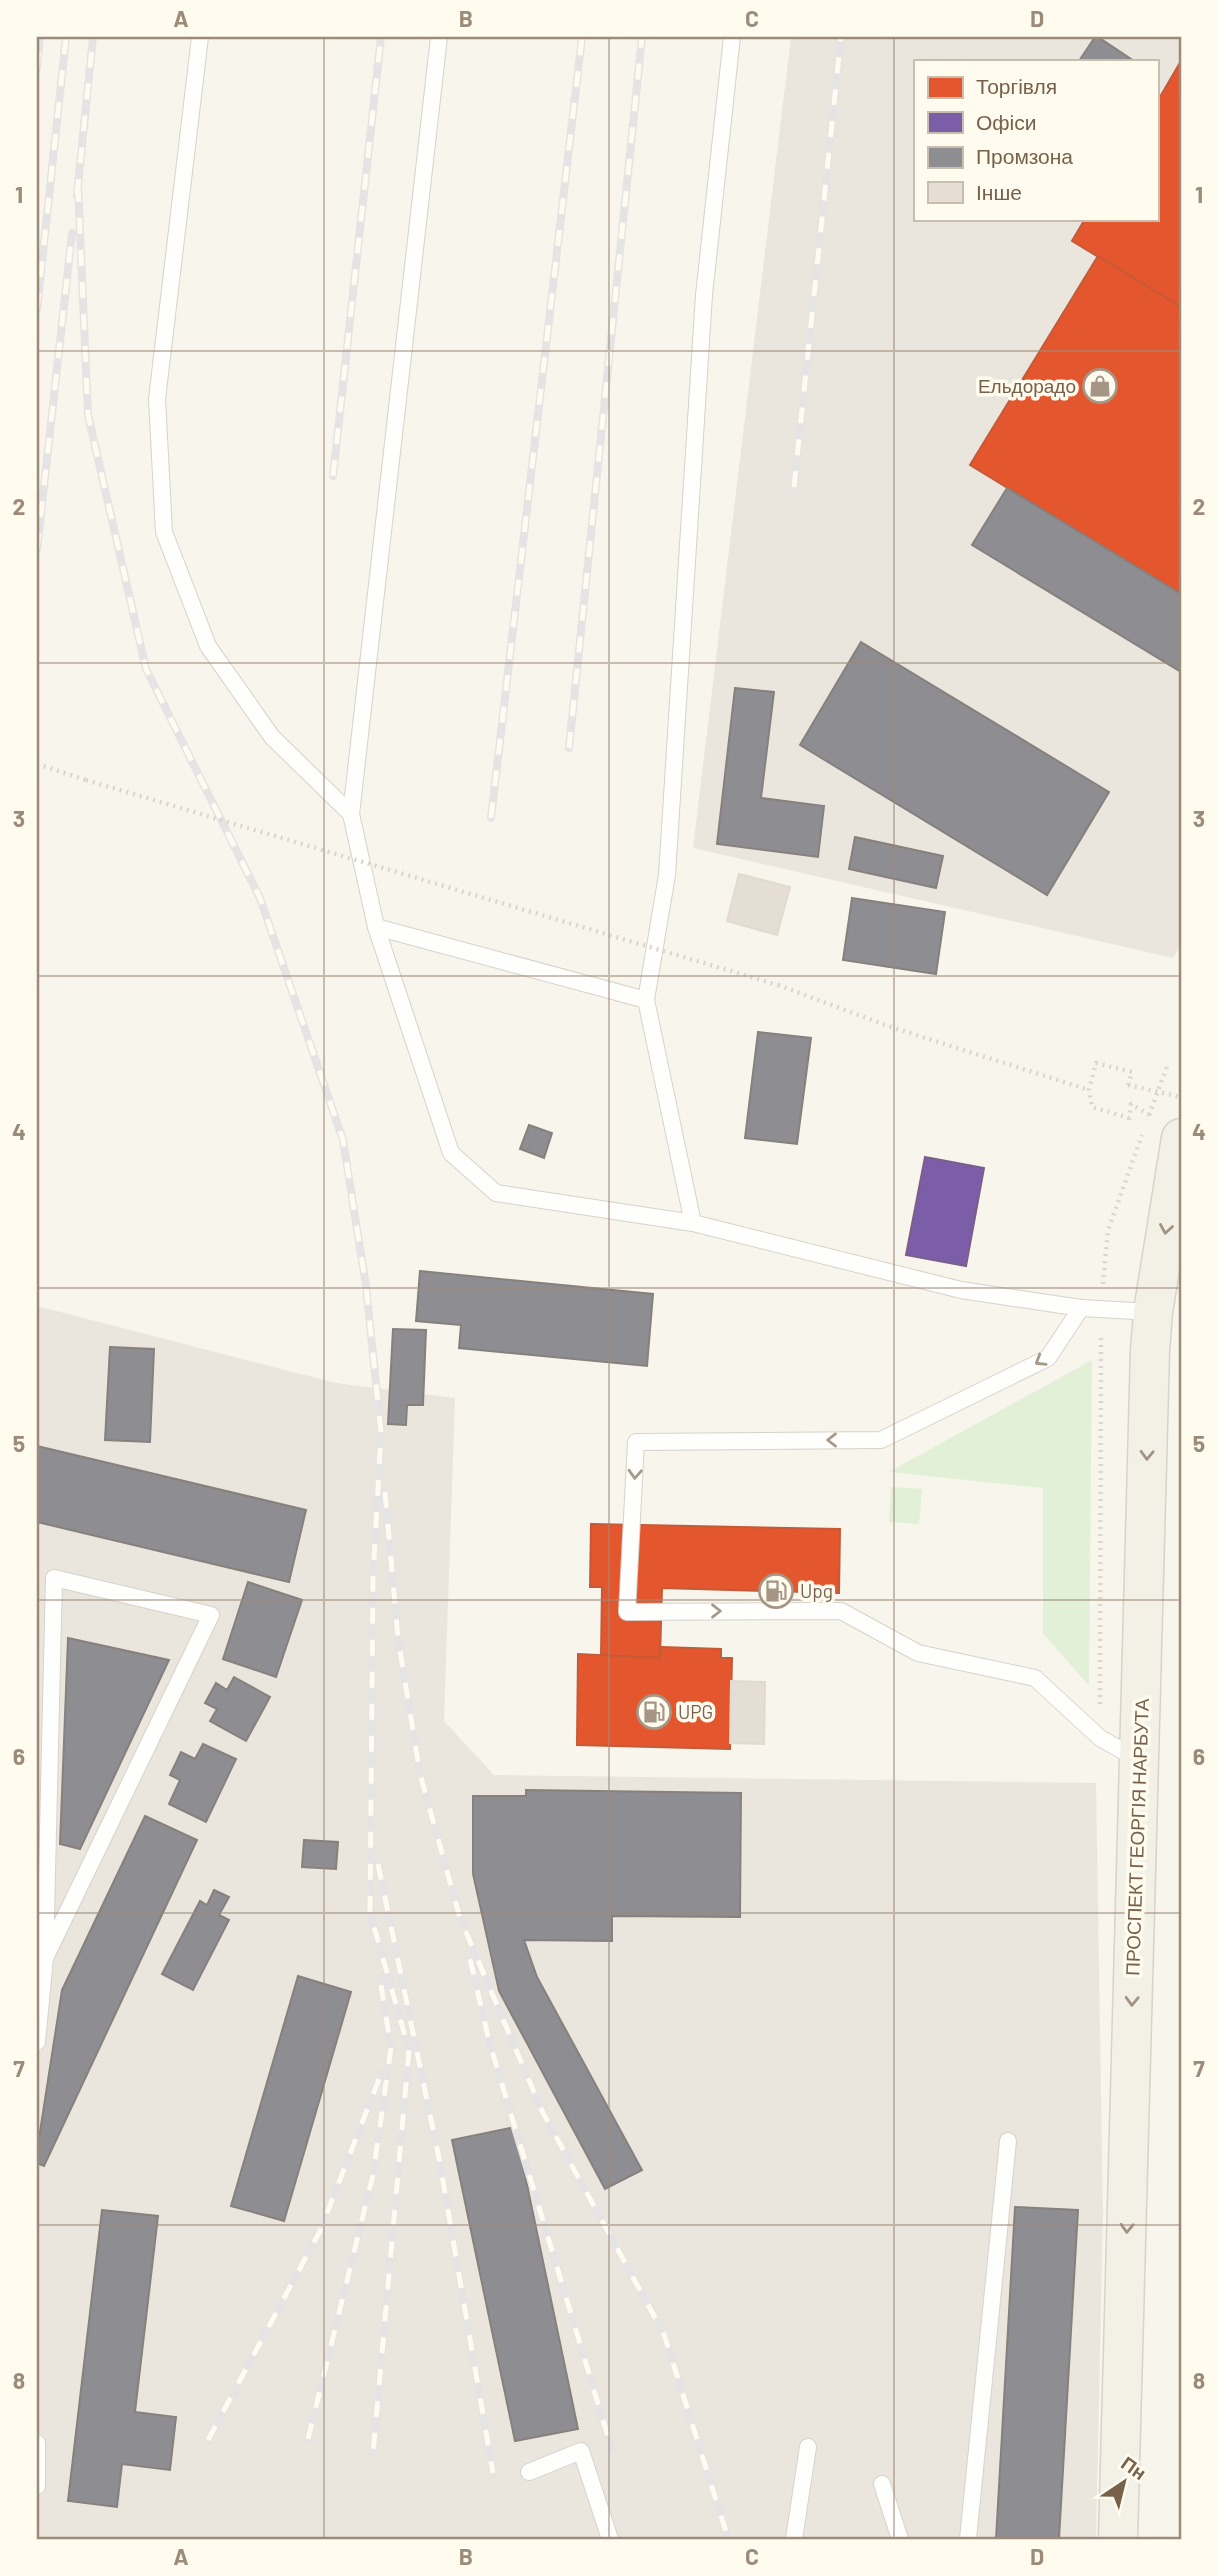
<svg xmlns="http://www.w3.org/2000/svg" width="1218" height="2576" font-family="Barlow,sans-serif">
<rect width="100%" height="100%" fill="#f8f5ed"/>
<g fill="#ebe6dd" fill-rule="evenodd">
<path d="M791,37H1181V945L1173,958L693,848ZM915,61H1157V219H915Z"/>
<polygon points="37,1306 336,1383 455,1398 444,1721 494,1775 1096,1783 1103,2213 1096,2539 37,2539"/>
</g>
<g fill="#e1f0d7">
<polygon points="1092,1360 1089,1686 1043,1633 1043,1488 889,1472"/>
<polygon points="891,1487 922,1489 919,1524 889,1522"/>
</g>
<g fill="#e4572e" stroke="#c45a37" stroke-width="2">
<polygon points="1181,61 1181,307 1072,241 1085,219 1157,219 1157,102"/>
<polygon points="1098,256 1181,307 1181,594 970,465"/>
<polygon points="591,1524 840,1529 839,1593 662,1588 660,1658 601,1656 602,1587 590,1587"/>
<polygon points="661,1647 721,1649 721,1658 732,1658 730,1749 577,1745 578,1654 660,1658"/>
</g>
<polygon fill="#7b5ea7" stroke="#7a5f8b" stroke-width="2" points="925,1157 984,1168 966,1266 906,1255"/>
<g fill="#8d8d92" stroke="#87807d" stroke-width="2">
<polygon points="1095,37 1098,37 1134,61 1079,61"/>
<polygon points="1007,488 1181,594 1181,672 972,545"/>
<polygon points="861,642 1109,792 1047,895 800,745"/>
<polygon points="735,688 774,692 761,798 824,806 818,857 717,844"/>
<polygon points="855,837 943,856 936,888 849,869"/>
<polygon points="852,898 945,912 936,974 843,960"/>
<polygon points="758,1032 811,1038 797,1144 745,1138"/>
<polygon points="529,1125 552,1133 544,1158 520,1149"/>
<polygon points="420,1271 653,1294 647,1366 459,1348 461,1325 416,1321"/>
<polygon points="393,1329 426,1330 423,1405 407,1405 406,1425 388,1424"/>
<polygon points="110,1347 154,1349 150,1442 105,1440"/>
<polygon points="37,1446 306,1510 289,1582 37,1522"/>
<polygon points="248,1582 302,1600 276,1677 223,1659"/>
<polygon points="68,1638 169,1660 80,1849 60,1844"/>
<polygon points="234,1677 270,1697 246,1741 210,1721 217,1709 205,1703 216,1683 227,1690"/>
<polygon points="203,1744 236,1759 206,1822 169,1804 180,1780 170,1775 181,1752 195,1759"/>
<polygon points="526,1790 741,1793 740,1917 612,1916 612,1941 524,1940 537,1977 642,2170 605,2189 499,1991 473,1874 473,1796 526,1796"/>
<polygon points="145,1816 197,1840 44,2166 37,2163 37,2151 62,1990"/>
<polygon points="304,1840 338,1842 336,1869 302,1867"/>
<polygon points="214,1890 229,1897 219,1915 229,1920 193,1990 162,1974 200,1901 207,1905"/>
<polygon points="298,1976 351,1992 284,2221 231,2206"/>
<polygon points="515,2127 578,2429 515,2441 452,2140"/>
<polygon points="1015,2207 1078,2210 1059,2539 996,2539"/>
<polygon points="102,2210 158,2216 135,2412 176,2417 170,2470 122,2464 117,2507 68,2501"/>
</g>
<g fill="#e5ded4" stroke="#e1dace" stroke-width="2">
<polygon points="739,874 790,887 777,935 727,921"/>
<polygon points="731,1681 765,1682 764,1744 730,1743"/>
</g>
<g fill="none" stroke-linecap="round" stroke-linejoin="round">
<g stroke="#d7d2cb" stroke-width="18">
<g id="service">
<polyline points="200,37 157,399 164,532 208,646 272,737 351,814 376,927 451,1153 496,1193 693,1223 961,1290 1081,1308 1153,1312"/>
<polyline points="351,814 439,37"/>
<polyline points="376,927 646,1000"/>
<polyline points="693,1223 646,1000 667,875 704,295 732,37"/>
<polyline points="1081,1308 1048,1358 881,1440 636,1442 627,1612 841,1611 918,1653 1035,1678 1100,1738 1139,1760"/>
<polyline points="37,2042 45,1958 54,1578 211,1615 45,1958"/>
<polyline points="37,2443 37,2486"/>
<polyline points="529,2472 581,2451 610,2539"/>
<polyline points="882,2484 900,2539"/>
<polyline points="794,2539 808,2447"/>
<polyline points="968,2539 1008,2141"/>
</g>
</g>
<g stroke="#dad2ca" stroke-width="41">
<polyline id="primary" points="1118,2539 1150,1351 1153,1312 1181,1138"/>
</g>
<g stroke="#dbd5ce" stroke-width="4.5" stroke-dasharray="2 5" stroke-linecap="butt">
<polyline points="37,764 86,780"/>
<polyline points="778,985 891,1027 1089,1090"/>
<polyline points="1128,1085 1132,1072 1096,1063 1089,1090 1092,1107 1129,1118 1131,1104 1149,1115 1147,1120"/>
<polyline points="1149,1115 1168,1064"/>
<polyline points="1103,1284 1108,1230 1142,1135"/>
<polyline points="1100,1704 1101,1335"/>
</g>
<use href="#service" stroke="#fefefc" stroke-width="16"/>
<use href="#primary" stroke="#f3f0e6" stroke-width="38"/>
<g stroke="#e6e3e5" stroke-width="8">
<g id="rail">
<polyline points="37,68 40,37"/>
<polyline points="78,186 88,415 146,669 260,898 343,1140 366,1286 381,1433 373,1577 370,1913 409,2050 373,2454"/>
<polyline points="77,195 93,37"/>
<polyline points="37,309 66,37"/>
<polyline points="333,476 381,37"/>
<polyline points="794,487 841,37"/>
<polyline points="37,549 72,233"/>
<polyline points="569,748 642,37"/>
<polyline points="491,818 582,37"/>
<polyline points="385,1492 398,1638 420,1774 460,1918 542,2111 664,2334 727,2535"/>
<polyline points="378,1864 439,2158 493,2473"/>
<polyline points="470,1959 489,2041 612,2450"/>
<polyline points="308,2439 373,2175 391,2048 380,1979"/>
<polyline points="208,2440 320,2231 381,2074"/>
</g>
</g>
<use href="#rail" stroke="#fffbef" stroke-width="5" stroke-dasharray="16" stroke-linecap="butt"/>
<g stroke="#dbd5ce" stroke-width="4.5" stroke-dasharray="2 5" stroke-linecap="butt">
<polyline points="86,780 778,985"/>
<polyline points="1128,1085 1181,1097"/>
</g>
</g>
<defs><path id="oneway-chevron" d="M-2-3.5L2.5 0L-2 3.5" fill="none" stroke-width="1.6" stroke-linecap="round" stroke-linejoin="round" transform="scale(1.75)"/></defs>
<g stroke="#a39381">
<use href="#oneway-chevron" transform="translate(1166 1229) rotate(99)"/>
<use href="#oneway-chevron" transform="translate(1147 1455) rotate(92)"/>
<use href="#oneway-chevron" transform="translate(1132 2001) rotate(92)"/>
<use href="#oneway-chevron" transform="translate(1127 2228) rotate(92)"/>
</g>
<g stroke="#a79889">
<use href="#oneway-chevron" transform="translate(1040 1361) rotate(149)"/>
<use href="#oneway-chevron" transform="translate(832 1440) rotate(180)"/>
<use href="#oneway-chevron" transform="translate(635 1474) rotate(93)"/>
<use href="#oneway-chevron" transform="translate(716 1611)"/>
</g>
<path fill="none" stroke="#9c8b79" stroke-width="2" stroke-opacity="0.55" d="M324,37V2539M609,37V2539M894,37V2539M37,351H1181M37,663H1181M37,976H1181M37,1288H1181M37,1600H1181M37,1913H1181M37,2225H1181"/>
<defs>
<g id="shop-ring" transform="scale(1.75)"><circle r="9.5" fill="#fffbef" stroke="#a59584" stroke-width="1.5"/><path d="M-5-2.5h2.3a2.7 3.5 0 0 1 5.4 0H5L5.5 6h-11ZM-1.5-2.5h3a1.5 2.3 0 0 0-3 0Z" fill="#a59584"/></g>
<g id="fuel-ring" transform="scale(1.75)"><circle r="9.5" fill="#fffbef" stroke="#a59584" stroke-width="1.5"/><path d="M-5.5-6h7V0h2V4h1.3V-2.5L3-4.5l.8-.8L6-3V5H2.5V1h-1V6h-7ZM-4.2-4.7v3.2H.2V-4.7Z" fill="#a59584"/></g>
</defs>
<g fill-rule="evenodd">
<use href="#shop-ring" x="1100" y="386"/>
<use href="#fuel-ring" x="776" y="1591"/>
<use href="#fuel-ring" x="654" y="1712"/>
</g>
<g text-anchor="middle" stroke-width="7" stroke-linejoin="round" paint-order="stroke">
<g font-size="19" fill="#78614b" stroke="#fffbef" text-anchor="start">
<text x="1076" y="393" text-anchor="end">Ельдорадо</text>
<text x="800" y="1598">Upg</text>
<text x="678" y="1719">UPG</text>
</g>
<g font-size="19" fill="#78614b" stroke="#fffbef">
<text transform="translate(1137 1837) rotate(-88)" y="7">ПРОСПЕКТ ГЕОРГІЯ НАРБУТА</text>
</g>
</g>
<rect width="1218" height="2576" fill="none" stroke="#fffbef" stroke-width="77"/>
<rect x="914" y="60" width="245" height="161" fill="#fffbef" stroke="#c9bdad" stroke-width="2"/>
<rect x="928" y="77" width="35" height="21" fill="#e4572e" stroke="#c9bdad" stroke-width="2"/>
<text x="976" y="94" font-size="21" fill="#78614b">Торгівля</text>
<rect x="928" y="112" width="35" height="21" fill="#7b5ea7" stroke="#c9bdad" stroke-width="2"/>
<text x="976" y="130" font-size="21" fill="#78614b">Офіси</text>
<rect x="928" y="147" width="35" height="21" fill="#8d8d92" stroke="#c9bdad" stroke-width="2"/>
<text x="976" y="164" font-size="21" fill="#78614b">Промзона</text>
<rect x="928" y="182" width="35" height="21" fill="#e5ded4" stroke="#c9bdad" stroke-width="2"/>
<text x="976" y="200" font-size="21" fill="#78614b">Інше</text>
<g transform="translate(1124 2482) rotate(35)" stroke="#fffbef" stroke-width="5" paint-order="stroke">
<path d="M0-5L12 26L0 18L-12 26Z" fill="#78614b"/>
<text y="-10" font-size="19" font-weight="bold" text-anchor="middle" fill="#78614b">Пн</text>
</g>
<rect x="38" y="38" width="1142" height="2500" fill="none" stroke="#9c8b79" stroke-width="2.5"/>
<g font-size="23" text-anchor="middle" font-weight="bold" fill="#9c8b79">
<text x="181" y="27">A</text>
<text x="466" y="27">B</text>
<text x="752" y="27">C</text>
<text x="1037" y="27">D</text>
<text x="19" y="203">1</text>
<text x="1199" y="203">1</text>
<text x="19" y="515">2</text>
<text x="1199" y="515">2</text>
<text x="19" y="827">3</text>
<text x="1199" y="827">3</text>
<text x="19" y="1140">4</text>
<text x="1199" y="1140">4</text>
<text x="19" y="1452">5</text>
<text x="1199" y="1452">5</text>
<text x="19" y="1765">6</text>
<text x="1199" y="1765">6</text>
<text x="19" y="2077">7</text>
<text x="1199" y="2077">7</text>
<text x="19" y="2389">8</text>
<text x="1199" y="2389">8</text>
<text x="181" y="2565">A</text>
<text x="466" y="2565">B</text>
<text x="752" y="2565">C</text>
<text x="1037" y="2565">D</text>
</g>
</svg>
